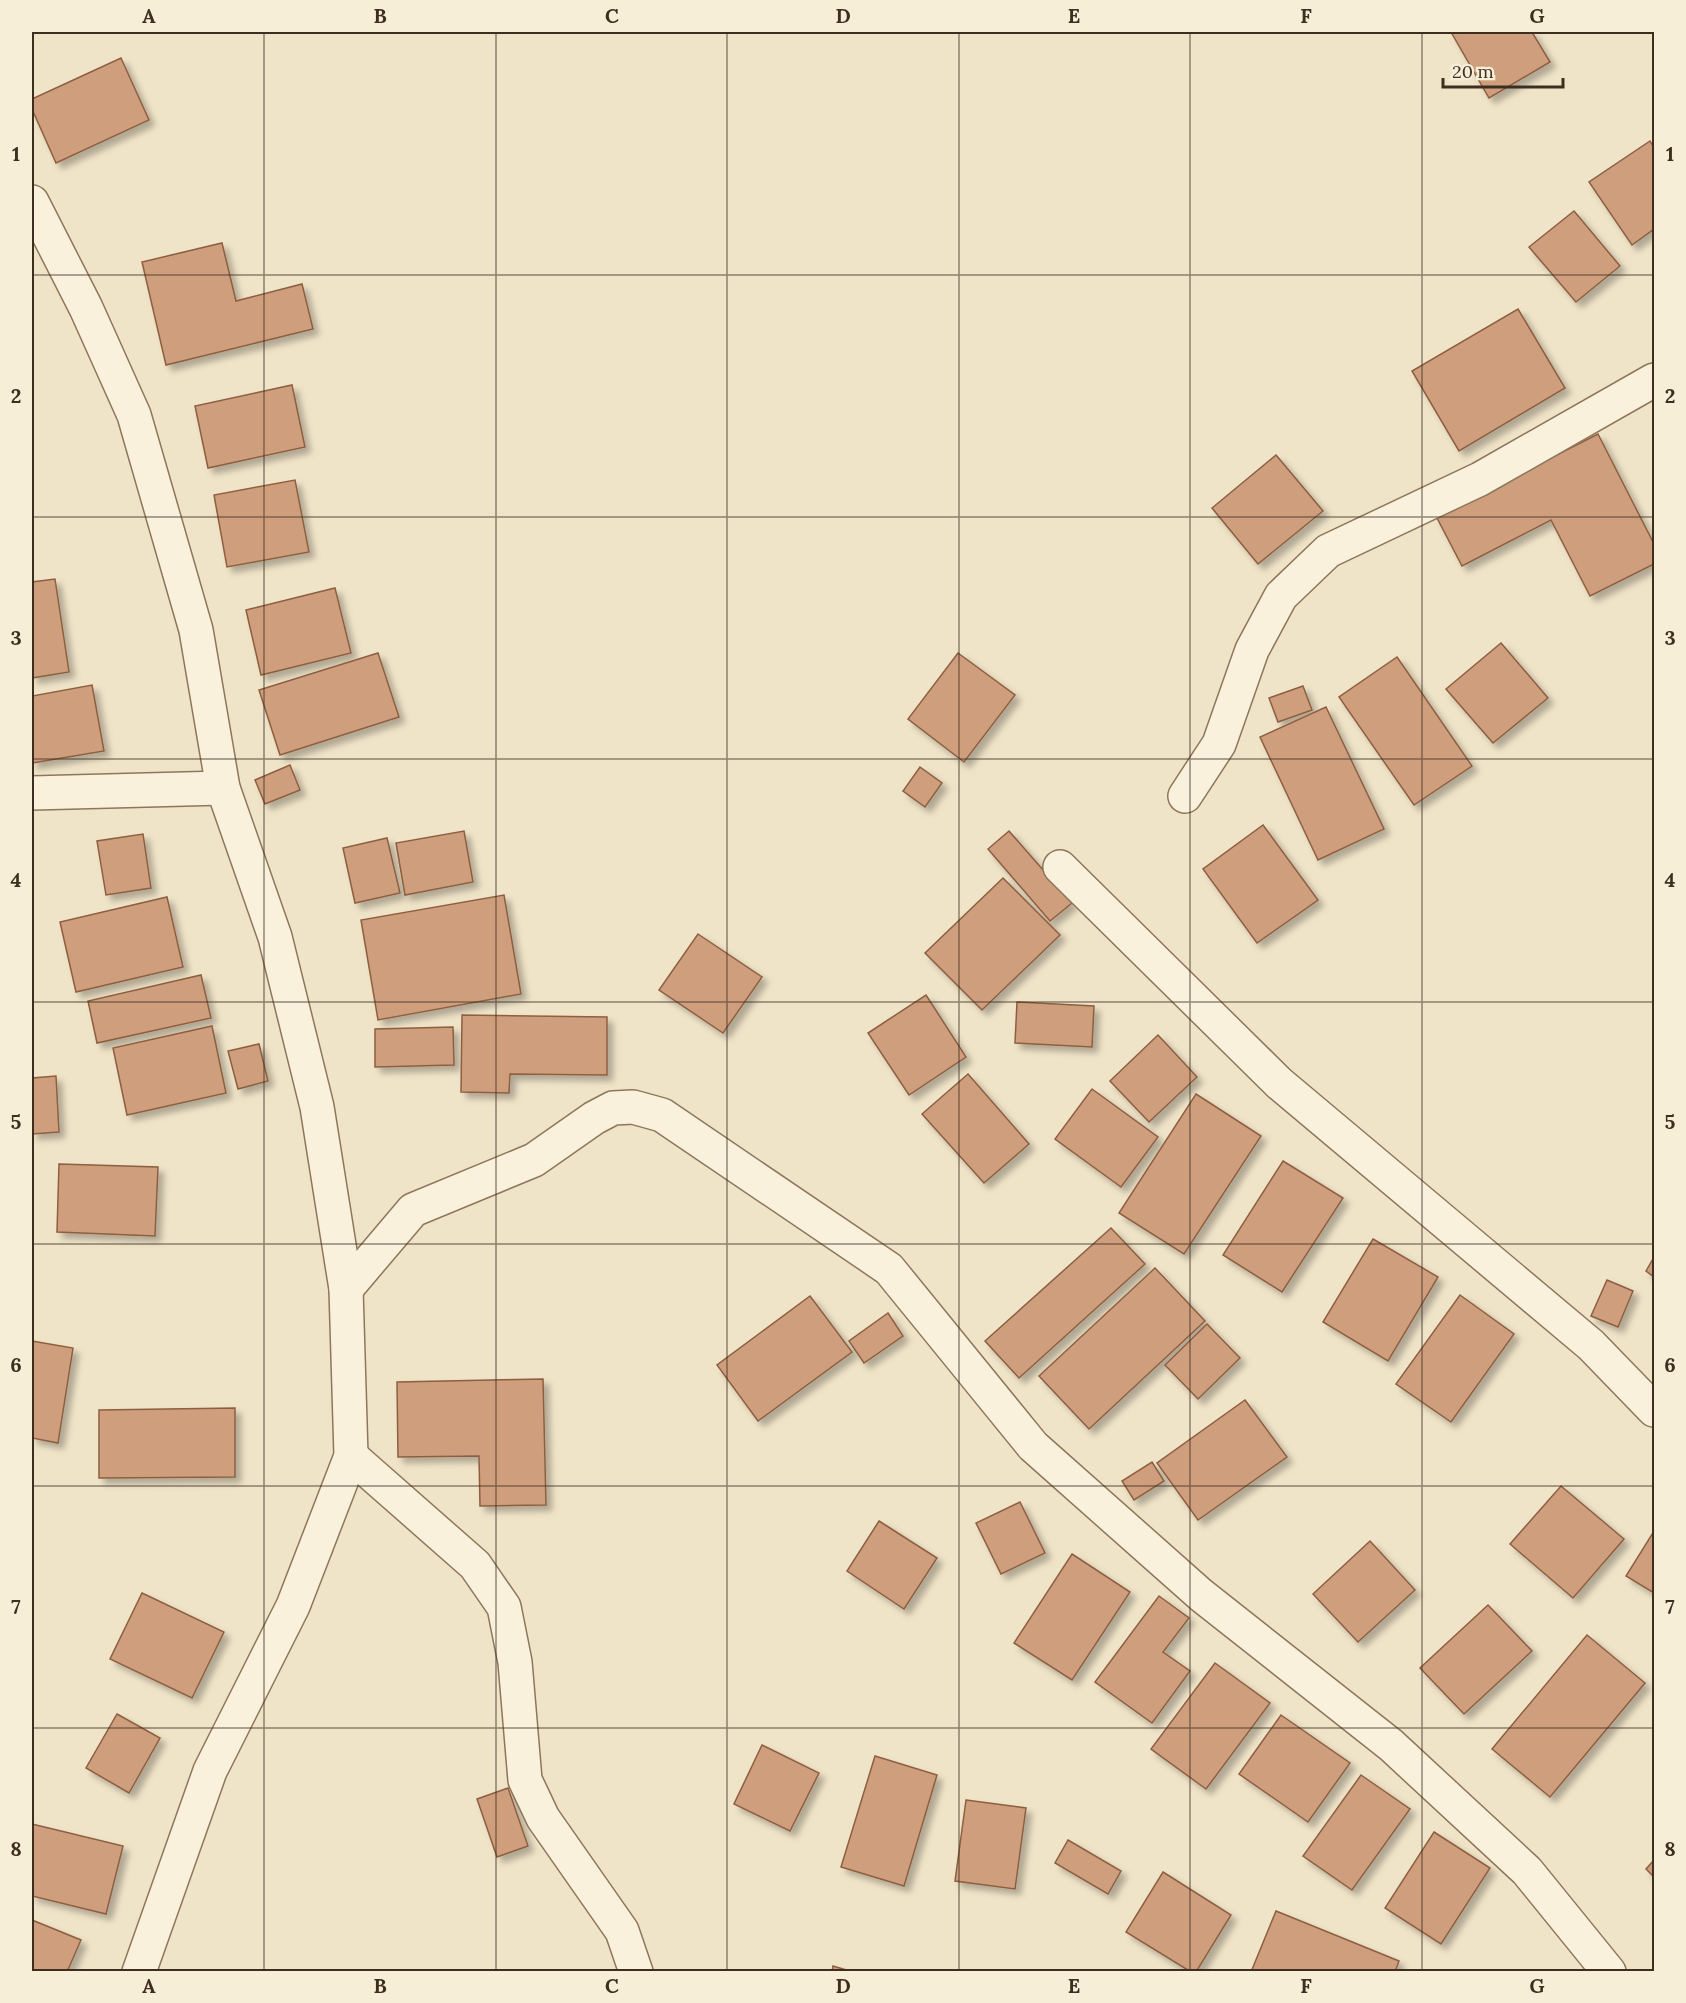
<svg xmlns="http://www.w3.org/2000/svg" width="1686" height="2003" font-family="Lora,serif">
<defs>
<filter id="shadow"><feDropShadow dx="5.5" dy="5.5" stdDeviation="3" flood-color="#0004"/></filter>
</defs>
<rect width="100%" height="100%" fill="#f0e4c8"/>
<g fill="#cf9f7d" stroke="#8d5f41" stroke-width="1.5" filter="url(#shadow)">
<polygon points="1451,32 1532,32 1550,62 1489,98"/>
<polygon points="121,58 149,120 56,163 32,109 32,99"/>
<polygon points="1650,141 1654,148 1654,229 1632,245 1589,182"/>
<polygon points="1574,211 1620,266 1576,302 1529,247"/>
<polygon points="222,243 236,301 302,284 313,329 166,365 142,262"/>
<polygon points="1518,309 1565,388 1459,451 1412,371"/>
<polygon points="292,385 305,447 208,468 195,406"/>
<polygon points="1598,434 1654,544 1654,564 1590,596 1551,520 1462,566 1436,516"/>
<polygon points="1276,455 1323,511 1258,564 1212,508"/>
<polygon points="295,480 309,552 227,567 214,495"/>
<polygon points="55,579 69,672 32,678 32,582"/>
<polygon points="335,588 351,653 261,675 246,610"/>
<polygon points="1501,643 1548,698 1493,743 1446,689"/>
<polygon points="378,653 399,717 280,755 259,690"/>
<polygon points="958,653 1015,695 964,762 908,719"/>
<polygon points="1397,657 1472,766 1414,805 1339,697"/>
<polygon points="92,685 104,751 32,763 32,696"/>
<polygon points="1303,686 1312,710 1278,722 1269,698"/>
<polygon points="1326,707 1384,829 1318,860 1260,737"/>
<polygon points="290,765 300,790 265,804 255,780"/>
<polygon points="920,767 942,783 925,807 903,791"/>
<polygon points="1263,825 1318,900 1257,943 1203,869"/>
<polygon points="464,831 473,882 405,895 396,843"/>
<polygon points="1009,831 1072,903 1050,921 988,849"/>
<polygon points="143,834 151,888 106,895 97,841"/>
<polygon points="387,838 400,893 355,903 343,848"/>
<polygon points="1003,878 1060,935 982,1010 925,953"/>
<polygon points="504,895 521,994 378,1020 361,920"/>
<polygon points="167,897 183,967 76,992 60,922"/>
<polygon points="698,934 762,977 723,1033 659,990"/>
<polygon points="201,975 211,1018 97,1043 88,1001"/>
<polygon points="926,995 966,1057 909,1095 868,1033"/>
<polygon points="1017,1002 1094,1006 1092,1047 1015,1043"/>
<polygon points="462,1015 607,1017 607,1075 510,1074 509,1093 461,1092"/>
<polygon points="212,1026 226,1093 127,1115 113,1048"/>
<polygon points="453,1027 454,1065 375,1067 375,1029"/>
<polygon points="1158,1035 1197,1077 1149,1122 1110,1081"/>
<polygon points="259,1044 268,1081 238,1089 228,1051"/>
<polygon points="968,1074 1029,1144 984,1183 922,1114"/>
<polygon points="56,1076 59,1132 32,1134 32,1078"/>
<polygon points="1092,1089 1158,1137 1121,1187 1055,1139"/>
<polygon points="1196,1094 1261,1136 1184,1254 1119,1213"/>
<polygon points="1283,1161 1343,1198 1282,1292 1223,1255"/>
<polygon points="59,1164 158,1167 155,1236 57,1232"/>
<polygon points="1111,1228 1145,1264 1019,1378 985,1341"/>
<polygon points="1373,1239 1438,1277 1388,1361 1323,1322"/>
<polygon points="1654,1257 1654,1277 1646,1271"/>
<polygon points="1155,1268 1205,1321 1089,1429 1039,1376"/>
<polygon points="1607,1280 1633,1291 1618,1327 1591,1316"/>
<polygon points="1460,1295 1514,1334 1451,1422 1396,1384"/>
<polygon points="810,1296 852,1352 758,1421 717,1365"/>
<polygon points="888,1313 903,1336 864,1363 849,1341"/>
<polygon points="1207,1324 1240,1358 1198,1399 1165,1365"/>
<polygon points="32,1341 73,1348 58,1443 32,1438"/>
<polygon points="543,1379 546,1505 480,1506 479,1456 398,1457 397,1382"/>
<polygon points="1245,1400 1287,1457 1198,1520 1157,1463"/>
<polygon points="235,1408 235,1477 99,1478 99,1410"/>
<polygon points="1152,1462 1164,1481 1134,1500 1122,1481"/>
<polygon points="1561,1486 1624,1539 1573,1598 1510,1544"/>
<polygon points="1020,1502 1045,1553 1001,1574 976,1523"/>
<polygon points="879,1521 937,1558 904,1609 847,1571"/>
<polygon points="1654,1531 1654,1593 1626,1576"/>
<polygon points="1370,1541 1415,1590 1358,1642 1313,1594"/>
<polygon points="1072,1554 1130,1592 1072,1680 1014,1643"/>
<polygon points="142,1593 224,1632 192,1698 110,1659"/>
<polygon points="1159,1596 1189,1618 1163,1652 1190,1671 1152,1723 1095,1682"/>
<polygon points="1488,1605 1532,1651 1464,1714 1420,1668"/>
<polygon points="1587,1635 1645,1683 1550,1797 1492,1749"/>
<polygon points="1215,1663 1270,1703 1206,1789 1151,1749"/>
<polygon points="117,1714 160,1738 129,1793 86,1768"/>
<polygon points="1281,1715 1350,1763 1308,1822 1239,1774"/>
<polygon points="762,1745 819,1773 790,1831 734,1804"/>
<polygon points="875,1756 937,1775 904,1886 841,1867"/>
<polygon points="1361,1775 1410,1809 1352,1890 1303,1856"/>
<polygon points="508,1788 528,1846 497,1857 477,1799"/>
<polygon points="966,1800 1026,1808 1015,1889 955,1881"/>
<polygon points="32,1824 123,1846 106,1914 32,1896"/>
<polygon points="1434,1832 1490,1868 1441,1944 1385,1908"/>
<polygon points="1068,1840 1121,1871 1108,1894 1055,1863"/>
<polygon points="1654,1860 1654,1877 1646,1869"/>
<polygon points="1163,1872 1231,1915 1196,1972 1191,1972 1126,1932"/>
<polygon points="1276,1911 1399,1961 1395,1972 1251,1972"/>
<polygon points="32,1920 81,1940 67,1972 32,1972"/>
<polygon points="833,1966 853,1972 832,1972"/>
</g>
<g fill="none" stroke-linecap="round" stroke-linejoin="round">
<g stroke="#8d765c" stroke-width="36">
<g id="street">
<polyline points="32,202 86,308 134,415 196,630 223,788 275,937 317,1107 346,1289 351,1456 293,1606 210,1771 139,1972"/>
<polyline points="32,793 223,788"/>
<polyline points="1185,796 1219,744 1252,650 1281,596 1328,551 1480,479 1654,380"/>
<polyline points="1060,867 1279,1083 1591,1345 1654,1410"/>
<polyline points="346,1289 413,1210 534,1160 594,1118 613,1108 633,1107 662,1115 889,1269 1033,1446 1201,1595 1391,1745 1527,1871 1609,1972"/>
<polyline points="351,1456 475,1565 504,1607 515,1662 525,1780 543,1818 622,1931 636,1972"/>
</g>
</g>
<use href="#street" stroke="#faf1dc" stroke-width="33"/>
</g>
<path fill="none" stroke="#3d2e20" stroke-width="1.5" stroke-opacity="0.55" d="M264,32V1972M496,32V1972M727,32V1972M959,32V1972M1190,32V1972M1422,32V1972M32,275H1654M32,517H1654M32,759H1654M32,1002H1654M32,1244H1654M32,1486H1654M32,1728H1654"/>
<rect width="1686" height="2003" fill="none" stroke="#f7eed8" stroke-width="66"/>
<path d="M1443 78v9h120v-9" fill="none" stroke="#3d2e20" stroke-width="3"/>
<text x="1452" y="78" font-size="18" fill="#3d2e20" stroke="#f7eed8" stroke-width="4.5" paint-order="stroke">20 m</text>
<rect x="33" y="33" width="1620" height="1937" fill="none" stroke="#3d2e20" stroke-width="2"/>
<g font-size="20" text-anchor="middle" font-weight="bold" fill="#3d2e20">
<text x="149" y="23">A</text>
<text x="380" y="23">B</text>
<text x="612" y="23">C</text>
<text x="843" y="23">D</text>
<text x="1074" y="23">E</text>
<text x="1306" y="23">F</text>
<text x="1537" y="23">G</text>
<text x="16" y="161">1</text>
<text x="1670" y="161">1</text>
<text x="16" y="403">2</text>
<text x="1670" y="403">2</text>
<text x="16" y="645">3</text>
<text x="1670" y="645">3</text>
<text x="16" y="887">4</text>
<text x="1670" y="887">4</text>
<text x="16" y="1129">5</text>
<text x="1670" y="1129">5</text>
<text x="16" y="1372">6</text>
<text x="1670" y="1372">6</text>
<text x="16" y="1614">7</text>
<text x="1670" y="1614">7</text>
<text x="16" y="1856">8</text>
<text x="1670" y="1856">8</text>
<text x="149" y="1993">A</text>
<text x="380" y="1993">B</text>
<text x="612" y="1993">C</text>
<text x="843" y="1993">D</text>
<text x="1074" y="1993">E</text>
<text x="1306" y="1993">F</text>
<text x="1537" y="1993">G</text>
</g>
</svg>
